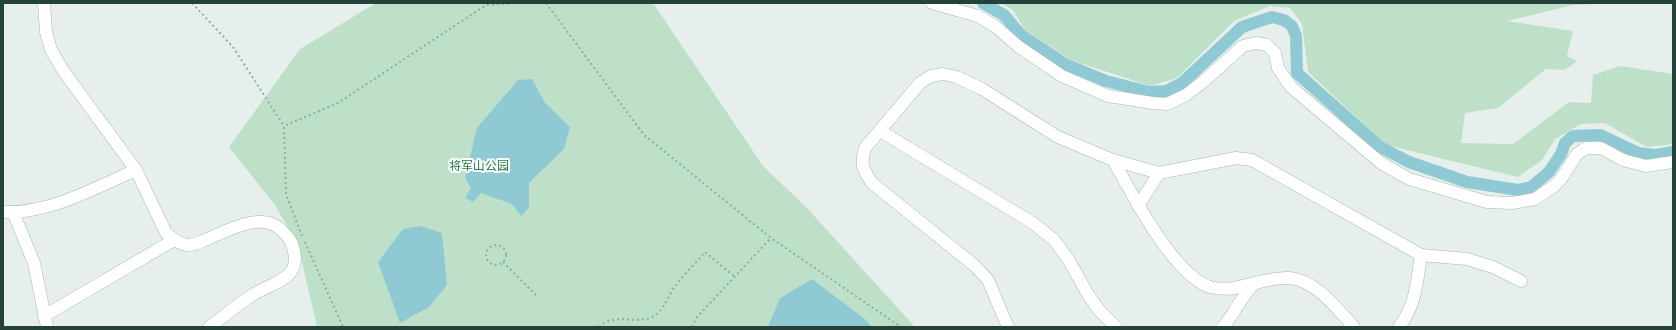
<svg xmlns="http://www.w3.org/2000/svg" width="1676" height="330" font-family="'Sofia Sans Condensed','Noto Sans SC',sans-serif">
<rect width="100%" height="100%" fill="#e6efeb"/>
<g fill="#bfe0c8">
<polygon points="376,3 653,3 763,166 807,208 915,327 317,327 298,245 275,205 229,147 300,49"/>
<polygon points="1000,3 1620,3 1573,5 1507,21 1573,31 1567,56 1577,61 1565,70 1546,69 1498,108 1465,113 1461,143 1513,144 1569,102 1591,103 1593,75 1620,66 1673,74 1673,144 1647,147 1605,123 1581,124 1555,139 1542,160 1518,177 1386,145 1308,72 1302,24 1290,8 1270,6 1234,21 1177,78 1150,86 1071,60 1025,30 1013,10"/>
</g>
<g fill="#8ec9d4">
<polygon points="532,79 545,103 570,127 564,149 529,183 529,208 521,216 512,204 481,193 473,202 465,198 471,188 465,178 477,128 518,80"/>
<polygon points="420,226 442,233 447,285 429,307 400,323 378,262 403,229"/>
<polygon points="812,279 866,320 871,327 768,327 780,298"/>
</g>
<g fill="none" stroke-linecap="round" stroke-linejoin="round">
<polyline stroke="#8ec9d4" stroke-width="12" points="983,3 1004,15 1021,35 1065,64 1106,81 1149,92 1166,91 1182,83 1242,27 1272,17 1284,20 1292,26 1296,36 1297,73 1380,147 1409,162 1467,182 1518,190 1531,187 1549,172 1561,154 1565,143 1573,136 1600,135 1638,153 1656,155 1673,152"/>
<g stroke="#a8b8b2" stroke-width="13">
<g id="minor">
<polyline points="44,3 46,32 51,50 64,72 136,170"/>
<polyline points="932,3 978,16 995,26 1019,47 1062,76 1108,96 1153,103 1167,104 1186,95 1204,81 1243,46 1256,43 1267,45 1275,53 1278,68 1291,87 1381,163 1409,179 1487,202 1512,203 1535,199 1554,186 1561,179 1577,154 1586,148 1601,148 1623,160 1646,166 1673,162"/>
<polyline points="880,131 1033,223 1054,240 1068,259 1089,296 1099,310 1116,327"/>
<path d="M1113,160C1131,192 1173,275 1210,287C1225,291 1236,288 1251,284C1264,281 1277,277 1290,278C1317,281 1337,309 1354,327"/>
<polyline points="1138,206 1159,173"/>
<path d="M3,212C50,214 94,188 136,170L166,233C172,238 179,244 187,245C192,246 200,242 205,240C225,232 262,210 281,230C286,235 290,238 292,244C305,281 272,281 251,296C236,305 224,317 209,327"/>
<polyline points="13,212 34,263 47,327"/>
<polyline points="44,316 174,240"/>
<path d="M1008,327L988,280L975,266L872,183C863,170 860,164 865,148L920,83L931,76L943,74L957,77L982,89L1058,137L1113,160L1159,173L1236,158L1252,160L1421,255L1467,259L1493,267L1521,281"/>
<path d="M1223,327C1235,313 1241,296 1255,283"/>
<path d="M1399,327C1416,306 1417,281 1421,255"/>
</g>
</g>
<g stroke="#86b3a5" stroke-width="2" stroke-dasharray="2 3" stroke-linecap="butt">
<polyline points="192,3 233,47 284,126"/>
<polyline points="546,3 644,135 771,238 901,327"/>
<polyline points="302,236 286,194 284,126 338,103 486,5 518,3"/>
<polyline points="305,242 343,327"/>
<circle cx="496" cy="255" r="10"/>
<polyline points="503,262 537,296"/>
<path d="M599,327C614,312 635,325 652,317C664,311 669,294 676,285C685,273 696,263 705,252L735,277"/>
<polyline points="692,327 697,317 771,238"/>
</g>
<use href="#minor" stroke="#fff" stroke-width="12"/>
</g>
<g text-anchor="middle" stroke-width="4" stroke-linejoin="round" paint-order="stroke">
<g font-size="12" fill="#2d7a4b" stroke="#f7fbf9">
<text x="479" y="170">将军山公园</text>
</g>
</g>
<rect width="1676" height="330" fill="none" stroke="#24423a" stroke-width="8"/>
</svg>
